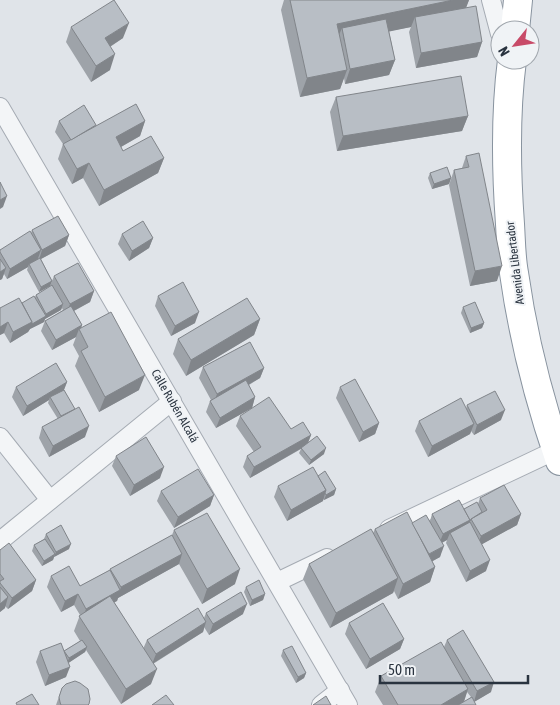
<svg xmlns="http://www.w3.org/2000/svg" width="560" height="705" font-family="'Asap Condensed',sans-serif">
<rect width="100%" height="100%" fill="#e0e4e9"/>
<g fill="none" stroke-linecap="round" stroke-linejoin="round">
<g stroke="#a5abb3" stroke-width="20">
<g id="street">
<polyline points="491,0 500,34"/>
<polyline points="0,107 348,705"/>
<polyline points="0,437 50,500"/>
<polyline points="389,529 556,450"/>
<polyline points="0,541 172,401"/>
<polyline points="277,582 327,558"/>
<polyline points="321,705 340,690"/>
</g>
</g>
<g stroke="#88939f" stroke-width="30">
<g id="highway">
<polyline points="515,30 518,0"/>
<path d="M512,60C505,114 506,169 510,224C511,240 511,257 514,273C523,337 539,400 560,461"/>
</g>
</g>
<use href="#street" stroke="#f3f5f7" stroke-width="18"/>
<use href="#highway" stroke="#fff" stroke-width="28"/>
</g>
<g fill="#9ea3a9" fill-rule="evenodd">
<polygon points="284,0 469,0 466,7 482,42 477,57 416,68 409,32 411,27 389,31 395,60 389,75 345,84 344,78 340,89 300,97 281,10"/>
<polygon points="71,27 123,38 110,47 110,70 91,82 66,42"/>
<polygon points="336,97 468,116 462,131 337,151 330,112"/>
<polygon points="59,121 96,126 145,121 140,136 121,147 123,151 164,158 158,173 99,206 83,178 72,184 58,159 63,144 55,132"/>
<polygon points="466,156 497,281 470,286 449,185 454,170 462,168"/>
<polygon points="430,173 451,178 449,184 432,189 428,178"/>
<polygon points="32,230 69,235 65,246 41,259 52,281 50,286 39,292 27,270 28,267 7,279 4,274 2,279 0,280 0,250 31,233"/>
<polygon points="122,234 153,238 149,248 129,261 118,244"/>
<polygon points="54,276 94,291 90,302 74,311 82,325 81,328 139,390 99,412 75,366 79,356 73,345 76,337 52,350 41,331 45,321 63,310 62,308 61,310 45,319 44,322 30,329 28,332 10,343 4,333 0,335 0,308 22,303 35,297 36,295 50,286"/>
<polygon points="158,296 195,323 171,336 155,306"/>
<polygon points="463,307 484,323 482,328 470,333 461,313"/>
<polygon points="260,319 254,335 186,376 173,354 178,339"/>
<polygon points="203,367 264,368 260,378 249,385 255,397 252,408 216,428 206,412 210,401 211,400 199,378"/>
<polygon points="67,382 64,390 85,437 49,457 39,438 42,427 58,419 48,403 49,400 23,416 12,397 16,387"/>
<polygon points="340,387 379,423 375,434 359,442 336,398"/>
<polygon points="467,405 501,420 474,435 471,431 470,434 428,457 415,431 419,421 466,409"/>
<polygon points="240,416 311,435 308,443 324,454 309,465 299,453 301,449 250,478 243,467 247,456 254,452 236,426"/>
<polygon points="116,456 160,478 130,496 112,466"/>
<polygon points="318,476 336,489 334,495 324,500 323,499 323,501 287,521 274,497 278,486"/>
<polygon points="161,491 214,495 210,506 174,528 157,501"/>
<polygon points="480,498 521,514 517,525 482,544 486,571 466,582 446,543 447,540 442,543 440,557 432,561 435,567 430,582 398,599 394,591 393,593 330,628 303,579 309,564 373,533 375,529 412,523 430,521 432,514 464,509 478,504"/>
<polygon points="174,530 235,584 202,604 179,564 118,598 117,601 114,602 143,649 147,640 204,618 206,613 243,614 209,635 204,627 203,632 153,664 151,684 121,704 86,650 85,652 68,663 66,677 45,686 36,662 40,651 64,652 64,651 80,641 74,631 80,615 74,605 61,612 47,587 51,576 80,586 110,570 110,569 172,535"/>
<polygon points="46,534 69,549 54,557 53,560 42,566 32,551 34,545 44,539"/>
<polygon points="0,550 36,580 32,591 8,609 5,606 5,608 0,612"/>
<polygon points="246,587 265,594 263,600 250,606 244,592"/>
<polygon points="349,623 404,639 400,649 366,669 345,634"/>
<path d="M447,640L491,692L474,702L476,705H383L375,692L381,676L444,647ZM467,692L471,697L464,702Z"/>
<polygon points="283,650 306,673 304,678 296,683 281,656"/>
<polygon points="62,688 88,705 56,705"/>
</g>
<g fill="#81858a">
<polygon points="453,0 469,0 463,16 415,17 411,27 344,41 342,28 336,42 337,24"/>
<polygon points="129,23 123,38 100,53 105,38"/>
<polygon points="482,42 477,57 416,68 421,53"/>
<polygon points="115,54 110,70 91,82 96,66"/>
<polygon points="395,60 389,75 345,84 350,69"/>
<polygon points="347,70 340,89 300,97 307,78"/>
<polygon points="468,116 462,131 337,151 343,136"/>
<polygon points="145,121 140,136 110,153 116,137"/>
<polygon points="164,158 158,173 99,206 104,190"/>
<polygon points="89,163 83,178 72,184 77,169"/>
<polygon points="451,178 449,184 432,189 434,184"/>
<polygon points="7,196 3,207 0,209 0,200"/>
<polygon points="69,235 65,246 39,260 42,250"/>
<polygon points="153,238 149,248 129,261 132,251"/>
<polygon points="41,250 37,261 29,264 28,267 7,279 10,269"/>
<polygon points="502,266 497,281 470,286 475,271"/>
<polygon points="6,268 2,279 0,280 0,272"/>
<polygon points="52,281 50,286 39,292 41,287"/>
<polygon points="94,291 90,302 66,315 70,304"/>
<polygon points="63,304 61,310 45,319 44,322 30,329 28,332 10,343 13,332 32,322 45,316 46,314"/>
<polygon points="199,312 195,323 171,336 175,326"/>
<polygon points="260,319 254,335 186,376 191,360"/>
<polygon points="8,322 4,333 0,335 0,327"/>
<polygon points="484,323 482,328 470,333 471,328"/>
<polygon points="82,325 80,331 79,329 76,337 52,350 56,340"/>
<polygon points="264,368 260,378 213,405 217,394"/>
<polygon points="145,375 139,390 99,412 105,397"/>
<polygon points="67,382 63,392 50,397 49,400 23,416 27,406"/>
<polygon points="255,397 252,408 216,428 220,418"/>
<polygon points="505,410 501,420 474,435 477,425"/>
<polygon points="379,423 375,434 359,442 363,432"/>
<polygon points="474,424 470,434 428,457 432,446"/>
<polygon points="89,426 85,437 49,457 53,446"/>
<polygon points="311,435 307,445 250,478 254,467"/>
<polygon points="326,448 324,454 309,465 311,460"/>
<polygon points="164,467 160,478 130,496 134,485"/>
<polygon points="336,489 334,495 324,500 326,495"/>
<polygon points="326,490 323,501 287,521 291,510"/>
<polygon points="214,495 210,506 174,528 178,517"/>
<polygon points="521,514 517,525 477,547 481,536"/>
<polygon points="470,520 468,526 450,533 447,540 439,544 443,534"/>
<polygon points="71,544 69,549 54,557 56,552"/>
<polygon points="444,546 440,557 424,566 428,555"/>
<polygon points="55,554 53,560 42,566 44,561"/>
<polygon points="182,554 179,564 118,598 117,601 82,619 86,609 120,590 121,587"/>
<polygon points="490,560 486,571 466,582 470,571"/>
<polygon points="435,567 430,582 398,599 403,584"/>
<polygon points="240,569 235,584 202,604 207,589"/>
<polygon points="398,578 393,593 330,628 336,613"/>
<polygon points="36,580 32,591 8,609 12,598"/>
<polygon points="78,594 74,605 61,612 65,601"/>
<polygon points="265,594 263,600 250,606 252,600"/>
<polygon points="8,597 5,608 0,612 0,604"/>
<polygon points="247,604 243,614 209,635 213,624"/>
<polygon points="206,622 203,632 152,664 156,654"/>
<polygon points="404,639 400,649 366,669 370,659"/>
<polygon points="87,647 85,652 67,664 69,658"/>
<polygon points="70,667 66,677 45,686 49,675"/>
<polygon points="157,669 151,684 121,704 126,689"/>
<polygon points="306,673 304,678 296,683 298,677"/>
<polygon points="494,682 491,692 474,702 477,691"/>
<polygon points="468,689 463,704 462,705 441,705"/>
</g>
<g fill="#b8bec5" stroke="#81858a">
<polygon points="114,0 129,23 105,38 115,54 96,66 71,27"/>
<polygon points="290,0 453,0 337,24 347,70 307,78"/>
<polygon points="476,6 482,42 421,53 415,17"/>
<polygon points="386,19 395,60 350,69 342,28"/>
<polygon points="461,76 468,116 343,136 336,97"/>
<polygon points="136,104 145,121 116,137 123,151 151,136 164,158 104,190 89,163 77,169 63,144"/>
<polygon points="84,105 96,125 71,140 59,121"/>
<polygon points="479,153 502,266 475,271 454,170 469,167 466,156"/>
<polygon points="447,167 451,178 434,184 430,173"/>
<polygon points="0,182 7,196 0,200"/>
<polygon points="58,216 69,235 42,250 32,230"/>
<polygon points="143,221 153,238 132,251 122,234"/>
<polygon points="30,231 41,250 10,269 0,252 0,250"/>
<polygon points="40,258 52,281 41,287 29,264"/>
<polygon points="0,259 6,268 0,272"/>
<polygon points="78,263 94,291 70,304 54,276"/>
<polygon points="183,282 199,312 175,326 158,296"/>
<polygon points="52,285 63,304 46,314 36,295"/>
<polygon points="34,296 46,316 32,324 32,322 22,303"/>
<polygon points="19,298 32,322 13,332 8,322 0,327 0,308"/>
<polygon points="247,298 260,319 191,360 178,339"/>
<polygon points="475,302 484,323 471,328 463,307"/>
<polygon points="71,306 82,325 56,340 45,321"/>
<polygon points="111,312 145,375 105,397 81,351 88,347 79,329"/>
<polygon points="250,342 264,368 217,394 203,367"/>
<polygon points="56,363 67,382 27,406 16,387"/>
<polygon points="355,379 379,423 363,432 340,387"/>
<polygon points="246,380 255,397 220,418 210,401"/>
<polygon points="64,390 75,409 61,416 50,397"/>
<polygon points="495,391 505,410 477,425 467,405"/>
<polygon points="269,397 291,429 303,422 311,435 254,467 247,456 261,447 240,416"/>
<polygon points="461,398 474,424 432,446 419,421"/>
<polygon points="79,407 89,426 53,446 42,427"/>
<polygon points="317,436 326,448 311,460 301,448"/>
<polygon points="146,437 164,467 134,485 116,456"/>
<polygon points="313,467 326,490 291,510 278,486"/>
<polygon points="198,469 214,495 178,517 161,491"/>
<polygon points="325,471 336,489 326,495 325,493 326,490 318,476"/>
<polygon points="504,485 521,514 481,536 471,519 487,510 480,498"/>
<polygon points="459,500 470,520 443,534 432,514"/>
<polygon points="477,502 482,512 471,519 470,521 469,522 470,520 464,509"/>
<polygon points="407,512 435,567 403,584 375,529"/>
<polygon points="207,513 240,569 207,589 174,530"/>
<polygon points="426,515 444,546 429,554 412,523"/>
<polygon points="470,522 490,560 470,571 450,533"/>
<polygon points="61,525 71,544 56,552 46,534"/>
<polygon points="371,529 398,578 336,613 309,564"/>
<polygon points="172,535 182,554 121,587 110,569"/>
<polygon points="45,539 55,554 44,561 34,545"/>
<polygon points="9,543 36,580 12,598 0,583 0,581 4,579 0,574 0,550"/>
<polygon points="69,566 80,586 110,570 120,590 86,609 78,594 65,601 51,576"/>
<polygon points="259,580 265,594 252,600 246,587"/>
<polygon points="0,587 8,597 0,604"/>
<polygon points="241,592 247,604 213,624 206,613"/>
<polygon points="110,596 157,669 126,689 79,616"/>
<polygon points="383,603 404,639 370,659 349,623"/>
<polygon points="198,608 206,622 156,654 147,640"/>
<polygon points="463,630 494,682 477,691 447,640"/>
<polygon points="82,640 87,647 69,658 64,651"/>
<polygon points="441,642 468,689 441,705 398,705 381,676"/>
<polygon points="61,643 70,667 49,675 40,651"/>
<polygon points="292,646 306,673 298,677 283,650"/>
<polygon points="75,681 80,683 88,689 90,699 89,704 88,705 61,705 60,702 59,697 62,688 66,684"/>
<polygon points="32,694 39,705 17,705 16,703"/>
<polygon points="166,695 174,705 152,705"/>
<polygon points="326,696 331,705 313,705"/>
<polygon points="472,697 476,705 458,705"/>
</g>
<g text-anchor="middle" stroke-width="4" stroke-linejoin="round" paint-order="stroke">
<g font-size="12" fill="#29333f" stroke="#f0f3f6">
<text transform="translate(515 263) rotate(-97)" y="4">Avenida Libertador</text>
<text transform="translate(175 406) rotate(60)" y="4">Calle Rubén Alcalá</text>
</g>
</g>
<g transform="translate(515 45) rotate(240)"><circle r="24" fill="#f0f3f6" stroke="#a0a6ad"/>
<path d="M0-4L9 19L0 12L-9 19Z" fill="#c84a68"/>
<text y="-8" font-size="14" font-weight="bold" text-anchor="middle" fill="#29333f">N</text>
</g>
<path d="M380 675v8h148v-8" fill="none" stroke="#29333f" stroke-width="2.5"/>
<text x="388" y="675" font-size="15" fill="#29333f" stroke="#f0f3f6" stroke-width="4" paint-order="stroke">50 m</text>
</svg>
